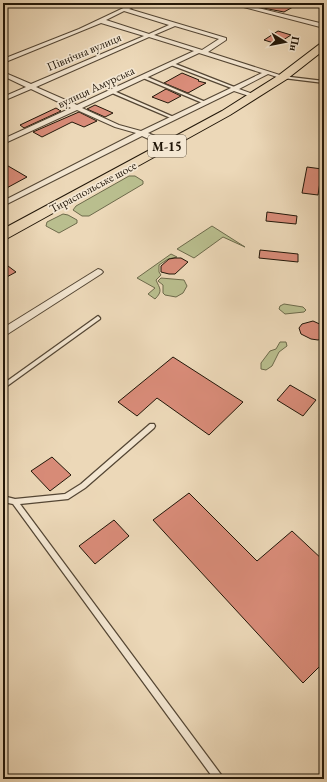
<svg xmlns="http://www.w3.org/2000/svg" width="327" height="782" font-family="'EB Garamond',serif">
<rect width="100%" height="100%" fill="#ecd8b8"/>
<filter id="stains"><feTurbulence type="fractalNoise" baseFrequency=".005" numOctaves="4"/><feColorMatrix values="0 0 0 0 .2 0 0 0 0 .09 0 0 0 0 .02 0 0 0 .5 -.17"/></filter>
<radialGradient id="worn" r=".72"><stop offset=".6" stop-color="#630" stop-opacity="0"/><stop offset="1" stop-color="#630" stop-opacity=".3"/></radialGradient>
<g fill="#b9be8e" stroke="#6d6a4b">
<polygon points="129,176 135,176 143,181 143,184 89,216 82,216 73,210 76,206"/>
<polygon points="63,214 68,215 77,220 77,223 59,233 46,226 47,222"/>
<polygon points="212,226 245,247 223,237 194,258 177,249"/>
<path d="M171,254L177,257L168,259L159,265V272L161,275L156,280C160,289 163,291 155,299L148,294L155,288L137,278Z"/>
<polygon points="161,278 184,280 187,286 183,293 176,297 165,295 163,293 163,285 158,281"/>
<polygon points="284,304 303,307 306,310 304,312 285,314 279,309 280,306"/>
<polygon points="280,342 286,342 287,346 279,352 272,366 266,370 261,369 261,363 270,351 276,349"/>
</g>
<g fill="#d98c79" stroke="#211608">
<polygon points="259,3 300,3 284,12 258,7"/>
<polygon points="278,31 291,35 277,44 264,40"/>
<polygon points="182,73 199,80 198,81 206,83 188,93 164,83"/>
<polygon points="166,89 181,96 168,103 152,97"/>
<polygon points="95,105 113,113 105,117 87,109"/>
<polygon points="56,108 61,111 24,128 20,125"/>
<polygon points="79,112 97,121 84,127 72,122 42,137 33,132"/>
<polygon points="3,163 27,177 3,190"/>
<polygon points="307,167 322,169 318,195 302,193"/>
<polygon points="267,212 297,216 296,224 266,221"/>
<polygon points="260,250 298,254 298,262 259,258"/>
<polygon points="175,258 181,258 188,262 175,274 169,274 161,272 161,266 169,259"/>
<polygon points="8,266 16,272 3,279 3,269"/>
<polygon points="313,321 324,326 324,338 318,340 311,339 301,334 299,328 302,324"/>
<polygon points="173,357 243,402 209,435 157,398 137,416 118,402"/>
<polygon points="290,385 316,400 303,416 277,400"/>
<polygon points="52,457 71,475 50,491 31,471"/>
<polygon points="189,493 257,561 292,531 324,561 324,662 303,683 153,520"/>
<polygon points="114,520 129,536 95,564 79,546"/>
</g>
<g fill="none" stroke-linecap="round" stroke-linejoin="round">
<g stroke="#544634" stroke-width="2.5">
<g id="lane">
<polygon points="171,63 173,63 237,88 234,89 171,65"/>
<polygon points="143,76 145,76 208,103 205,104 143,78"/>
<polygon points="282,76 324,81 324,83 283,78 281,77"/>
<polygon points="112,91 114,91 176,118 173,119 112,93"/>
<polygon points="98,316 100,318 100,319 3,389 3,384"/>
<polygon points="150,424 154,424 155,426 154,428 85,488 68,499 20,504 222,776 223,779 214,779 13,504 3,502 3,496 15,499 65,494 81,484"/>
</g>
</g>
<g stroke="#544634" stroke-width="2">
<g id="street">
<path d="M134,3H141L129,9L226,38V40L208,52L286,77L283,79L268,74L239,89L256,95V97H252L234,91L148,133L172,143V147H166L142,136L3,206V201L136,133L115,127L77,110L3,144V139L71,108L31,89L3,101V97L26,87L3,76V72L31,84L144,36L101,23L3,63V59L79,29ZM124,11L169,25L149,34L106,20ZM175,26L219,39L202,50L154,35ZM149,37L194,51L77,105L36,87ZM199,53L262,73L141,131L119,125L82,108Z"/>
<polygon points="228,3 237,3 324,24 324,28"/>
<polygon points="98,269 101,270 103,272 101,274 3,337 3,328"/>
</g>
</g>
<g stroke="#211608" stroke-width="2">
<polygon id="primary" points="324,42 324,50 287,79 230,115 8,238 3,239 3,229 222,111 279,75 321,43"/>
</g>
<use href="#lane" fill="#f3e6d1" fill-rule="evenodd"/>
<use href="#street" fill="#f3e6d1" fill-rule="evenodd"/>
<use href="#primary" fill="#ecd8b8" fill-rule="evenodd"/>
</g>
<g text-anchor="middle" stroke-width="3.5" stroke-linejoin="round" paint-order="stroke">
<g font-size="12" fill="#211608" stroke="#f3e6d1">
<text transform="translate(84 52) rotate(-23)" y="4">Північна вулиця</text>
<text transform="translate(96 87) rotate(-25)" y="4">вулиця Амурська</text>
<text transform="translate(93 187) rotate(-28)" y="4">Тираспольське шосе</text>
</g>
<rect fill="#f3e6d1" stroke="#605444" stroke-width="1" x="148" y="135" width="38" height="22" rx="3"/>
<g font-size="13" font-weight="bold" fill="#211608">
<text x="167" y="151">М-15</text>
</g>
</g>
<rect width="327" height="782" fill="none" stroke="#ecd8b8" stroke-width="16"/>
<rect x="4" y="4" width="319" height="774" fill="none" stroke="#211608" stroke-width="2"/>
<rect x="8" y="8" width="311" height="766" fill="none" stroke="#211608"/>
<g transform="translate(285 42) rotate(100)" stroke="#f3e6d1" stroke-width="3" paint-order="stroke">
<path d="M0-3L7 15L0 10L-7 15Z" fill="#211608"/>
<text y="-6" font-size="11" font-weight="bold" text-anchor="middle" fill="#211608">Пн</text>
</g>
<rect width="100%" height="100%" filter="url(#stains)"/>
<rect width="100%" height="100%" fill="url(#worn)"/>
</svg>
